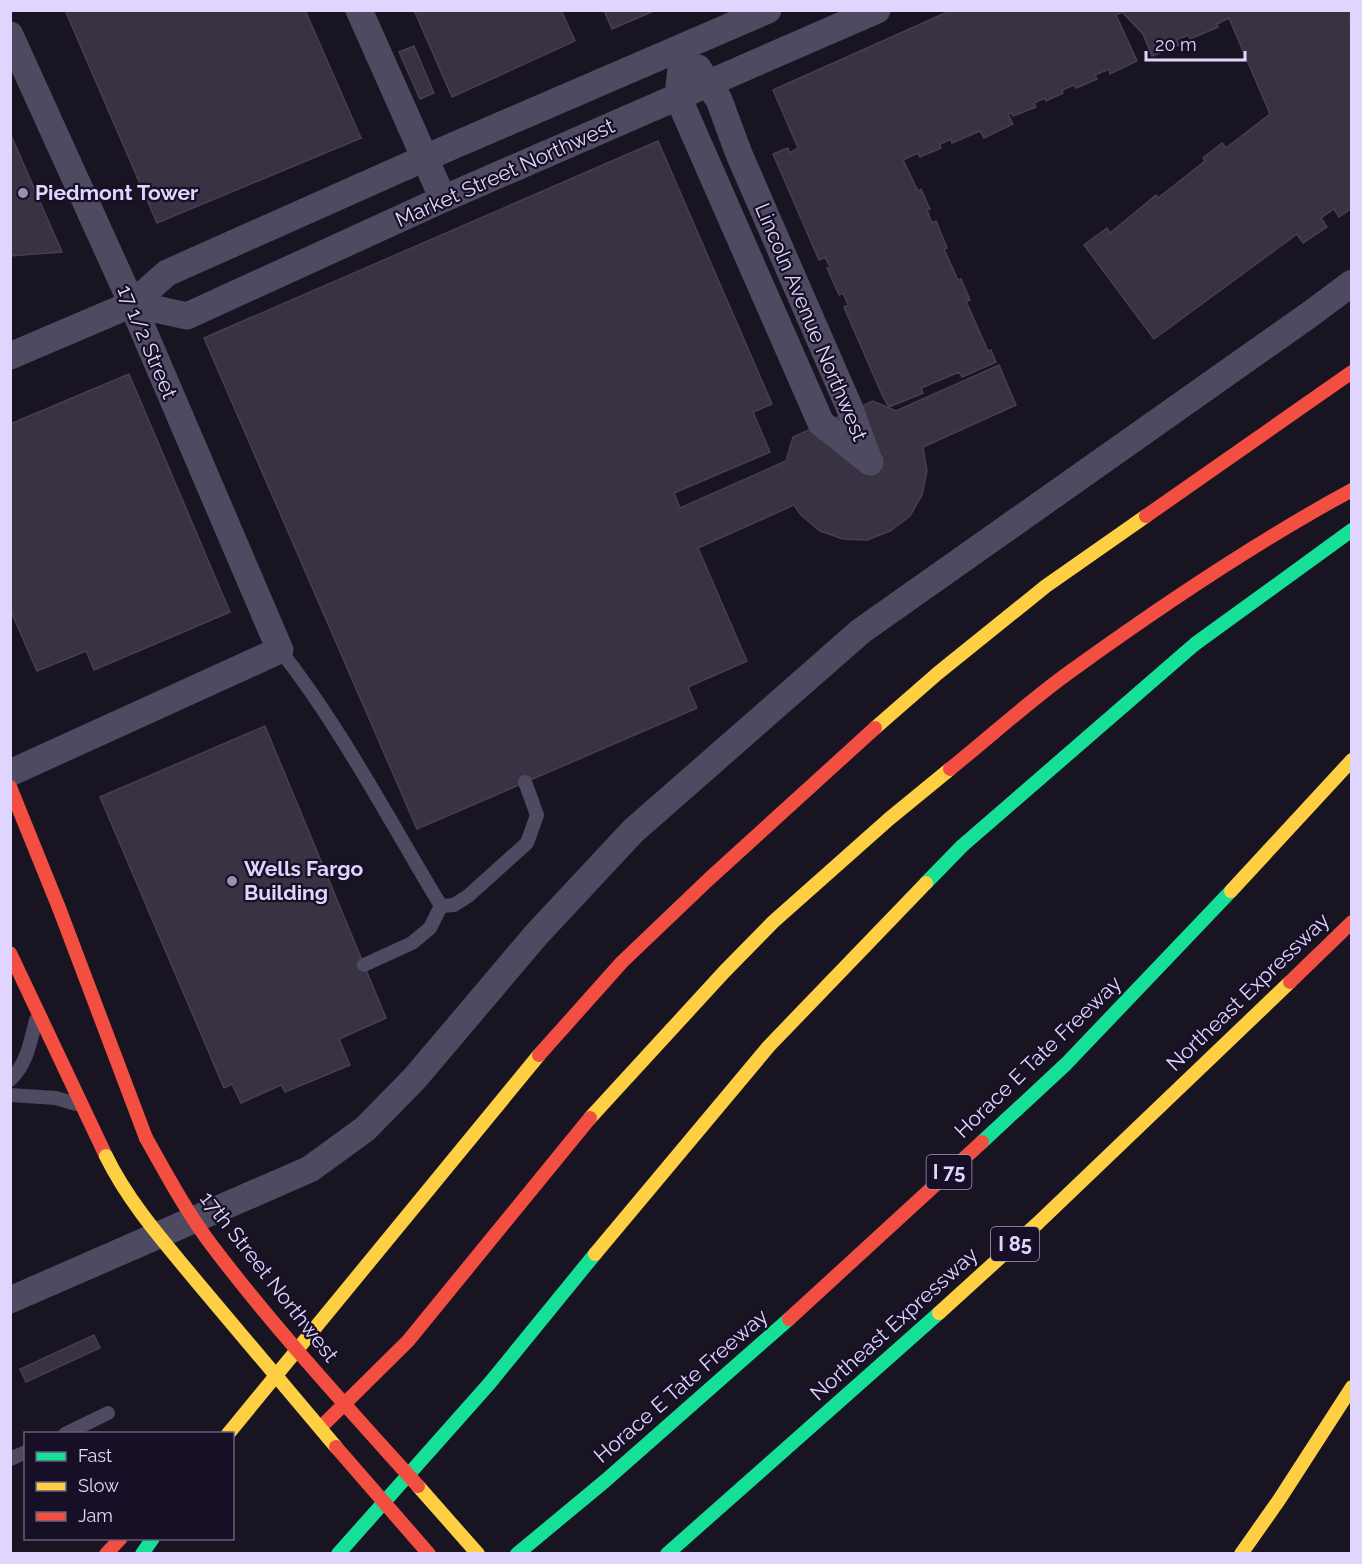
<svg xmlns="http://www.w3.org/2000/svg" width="1362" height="1564" font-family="Raleway,sans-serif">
<rect width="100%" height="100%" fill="#181421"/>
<g fill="#383243" stroke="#463f54" stroke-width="1.5">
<polygon points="65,10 305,10 361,138 157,223"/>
<polygon points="414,10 561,10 575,41 452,97"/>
<polygon points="604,10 656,10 612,29"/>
<polygon points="952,10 1352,10 1352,17 1348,19 1352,25 1352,208 1339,217 1334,209 1321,218 1327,227 1303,243 1297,234 1154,339 1084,245 1107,228 1110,233 1156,195 1158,198 1205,161 1203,158 1222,143 1226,148 1270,114 1229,18 1217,24 1218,27 1190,39 1188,35 1177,40 1179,45 1152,56 1143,34 1122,12 1116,15 1137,61 1110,74 1109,69 1095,75 1097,79 1076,88 1074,85 1062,90 1063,93 1046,101 1045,98 1034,103 1036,107 1013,116 1012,113 1008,114 1013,124 984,138 980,131 952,143 951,139 940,144 941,148 920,157 918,153 903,160 918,191 921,189 930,209 927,210 932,223 936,221 947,248 944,249 958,280 961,279 970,300 966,301 988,351 991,350 996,362 962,377 959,372 921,388 923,393 889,407 883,397 844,307 848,305 843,293 839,295 827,268 830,267 825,257 819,260 773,154 788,148 790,153 798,148 773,90"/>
<polygon points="414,46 434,93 420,99 399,52"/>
<polygon points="10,133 62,252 10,256"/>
<polygon points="658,141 772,404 753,412 770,452 674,493 680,508 786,461 793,437 873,401 896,411 999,365 1016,405 923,447 927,471 922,495 910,516 890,531 867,540 843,539 820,531 801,515 794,505 698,548 747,661 688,687 697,708 417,829 204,338"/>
<polygon points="129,374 230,612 94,670 86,651 37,671 10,609 10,424"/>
<polygon points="265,726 386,1018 339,1039 350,1065 285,1092 281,1085 241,1103 232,1084 224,1088 100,797"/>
<polygon points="94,1335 100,1348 26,1382 20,1369"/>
</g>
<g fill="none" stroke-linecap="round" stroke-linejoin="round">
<g stroke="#4e4a61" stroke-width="14">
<path d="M280,650C342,729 389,820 441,906L454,905L468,896L527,843L537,815L525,782"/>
<polyline points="364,965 412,943 430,928 441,906"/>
<path d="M10,1080C27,1064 30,1043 36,1020"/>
<polyline points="10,1095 56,1098 76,1104"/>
<polyline points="65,1434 108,1413"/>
<polyline points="10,1459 26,1452"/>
</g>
<g stroke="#4e4a61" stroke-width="27">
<polyline points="359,10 443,199"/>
<polyline points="10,35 132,304 280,650 10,773"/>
<polyline points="683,48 678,97 821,423 870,462"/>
<polyline points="698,68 719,100 739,154 850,409 869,461"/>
<polyline points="132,304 187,316 443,199 877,10"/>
<polyline points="10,356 132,304 167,273 425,158 768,10"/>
<polyline points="10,1300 310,1169 365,1129 415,1078 536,935 633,831 861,631 1309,315 1352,283"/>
</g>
<g stroke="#16e098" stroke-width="14">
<polyline points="926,883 962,846 1195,644 1352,530"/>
<polyline points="982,1142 1066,1064 1231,891"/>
<polyline points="142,1554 153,1538"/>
<polyline points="338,1554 489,1384 595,1254"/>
<polyline points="517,1554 605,1481 789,1319"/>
<polyline points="667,1554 939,1313"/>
</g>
<g stroke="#ffcf43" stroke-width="14">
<polyline points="875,728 938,673 1046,586 1146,516"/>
<polyline points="1231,891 1352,760"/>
<polyline points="590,1118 724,972 773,922 889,819 950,769"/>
<polyline points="595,1254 769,1046 926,883"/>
<polyline points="939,1313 1038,1223 1290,982"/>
<polyline points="228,1434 539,1055"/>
<polyline points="1241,1554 1279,1500 1352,1387"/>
</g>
<g stroke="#f24e42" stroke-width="14">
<polyline points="1146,516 1352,372"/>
<path d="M950,769C990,737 1029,701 1071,671C1161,606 1254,543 1352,490"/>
<polyline points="10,787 59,908 146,1138"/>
<polyline points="10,953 106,1156"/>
<polyline points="1290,982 1352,922"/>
<polyline points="539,1055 622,962 709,879 875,728"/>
<polyline points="789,1319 982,1142"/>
<polyline points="321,1427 408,1341 590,1118"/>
<polyline points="106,1554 121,1538"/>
</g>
<g stroke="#ffcf43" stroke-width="14">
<path d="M106,1156C129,1203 164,1242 197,1282C243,1337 289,1392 336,1447"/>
<polyline points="418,1486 478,1554"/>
</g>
<g stroke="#f24e42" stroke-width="14">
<path d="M146,1138C167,1175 187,1213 213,1247C276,1330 348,1408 418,1486"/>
<polyline points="336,1447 429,1554"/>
</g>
</g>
<g fill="#9a91b1" stroke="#170f26" stroke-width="2">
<circle cx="23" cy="193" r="6"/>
<circle cx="232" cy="881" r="6"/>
</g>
<g text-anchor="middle" stroke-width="4.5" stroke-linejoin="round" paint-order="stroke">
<g fill="#170f26" stroke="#a49abd" stroke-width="1.5">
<rect x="926.5" y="1155" width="45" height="34" rx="4.5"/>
<rect x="991" y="1227" width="48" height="34" rx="4.5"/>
</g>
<g font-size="20" font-weight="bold" fill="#e0d5fe">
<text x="949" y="1179">I 75</text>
<text x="1015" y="1251">I 85</text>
</g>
<g font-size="21" fill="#e0d5fe" stroke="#170f26">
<text transform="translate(505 173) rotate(-24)" y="7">Market Street Northwest</text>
<text transform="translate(811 322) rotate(67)" y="7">Lincoln Avenue Northwest</text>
<text transform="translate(147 342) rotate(67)" y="7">17 1/2 Street</text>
<text transform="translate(1248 992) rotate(-44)" y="7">Northeast Expressway</text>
<text transform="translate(1038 1057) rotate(-44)" y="7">Horace E Tate Freeway</text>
<text transform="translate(269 1277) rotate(52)" y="7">17th Street Northwest</text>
<text transform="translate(894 1324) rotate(-42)" y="7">Northeast Expressway</text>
<text transform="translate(681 1386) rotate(-41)" y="7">Horace E Tate Freeway</text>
</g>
<g font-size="21" font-weight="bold" fill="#e0d5fe" stroke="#170f26" text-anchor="start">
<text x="35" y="200">Piedmont Tower</text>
<text x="244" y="876">Wells Fargo<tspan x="244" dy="24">Building</tspan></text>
</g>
</g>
<rect width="1362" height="1564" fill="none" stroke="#e0d5fe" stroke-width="24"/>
<rect x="24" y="1432" width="210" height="108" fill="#170f26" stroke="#675e7c" stroke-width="1.5"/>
<rect x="36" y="1452" width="30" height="9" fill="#16e098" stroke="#675e7c" stroke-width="1.5"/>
<text x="78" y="1462" font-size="18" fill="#e0d5fe">Fast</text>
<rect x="36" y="1482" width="30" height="9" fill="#ffcf43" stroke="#675e7c" stroke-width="1.5"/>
<text x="78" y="1492" font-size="18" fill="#e0d5fe">Slow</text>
<rect x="36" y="1512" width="30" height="9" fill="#f24e42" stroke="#675e7c" stroke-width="1.5"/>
<text x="78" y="1522" font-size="18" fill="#e0d5fe">Jam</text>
<path d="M1146 51v9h99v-9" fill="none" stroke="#e0d5fe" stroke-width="3"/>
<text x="1155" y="51" font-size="18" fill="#e0d5fe" stroke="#170f26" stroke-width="4.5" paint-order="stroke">20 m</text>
</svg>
